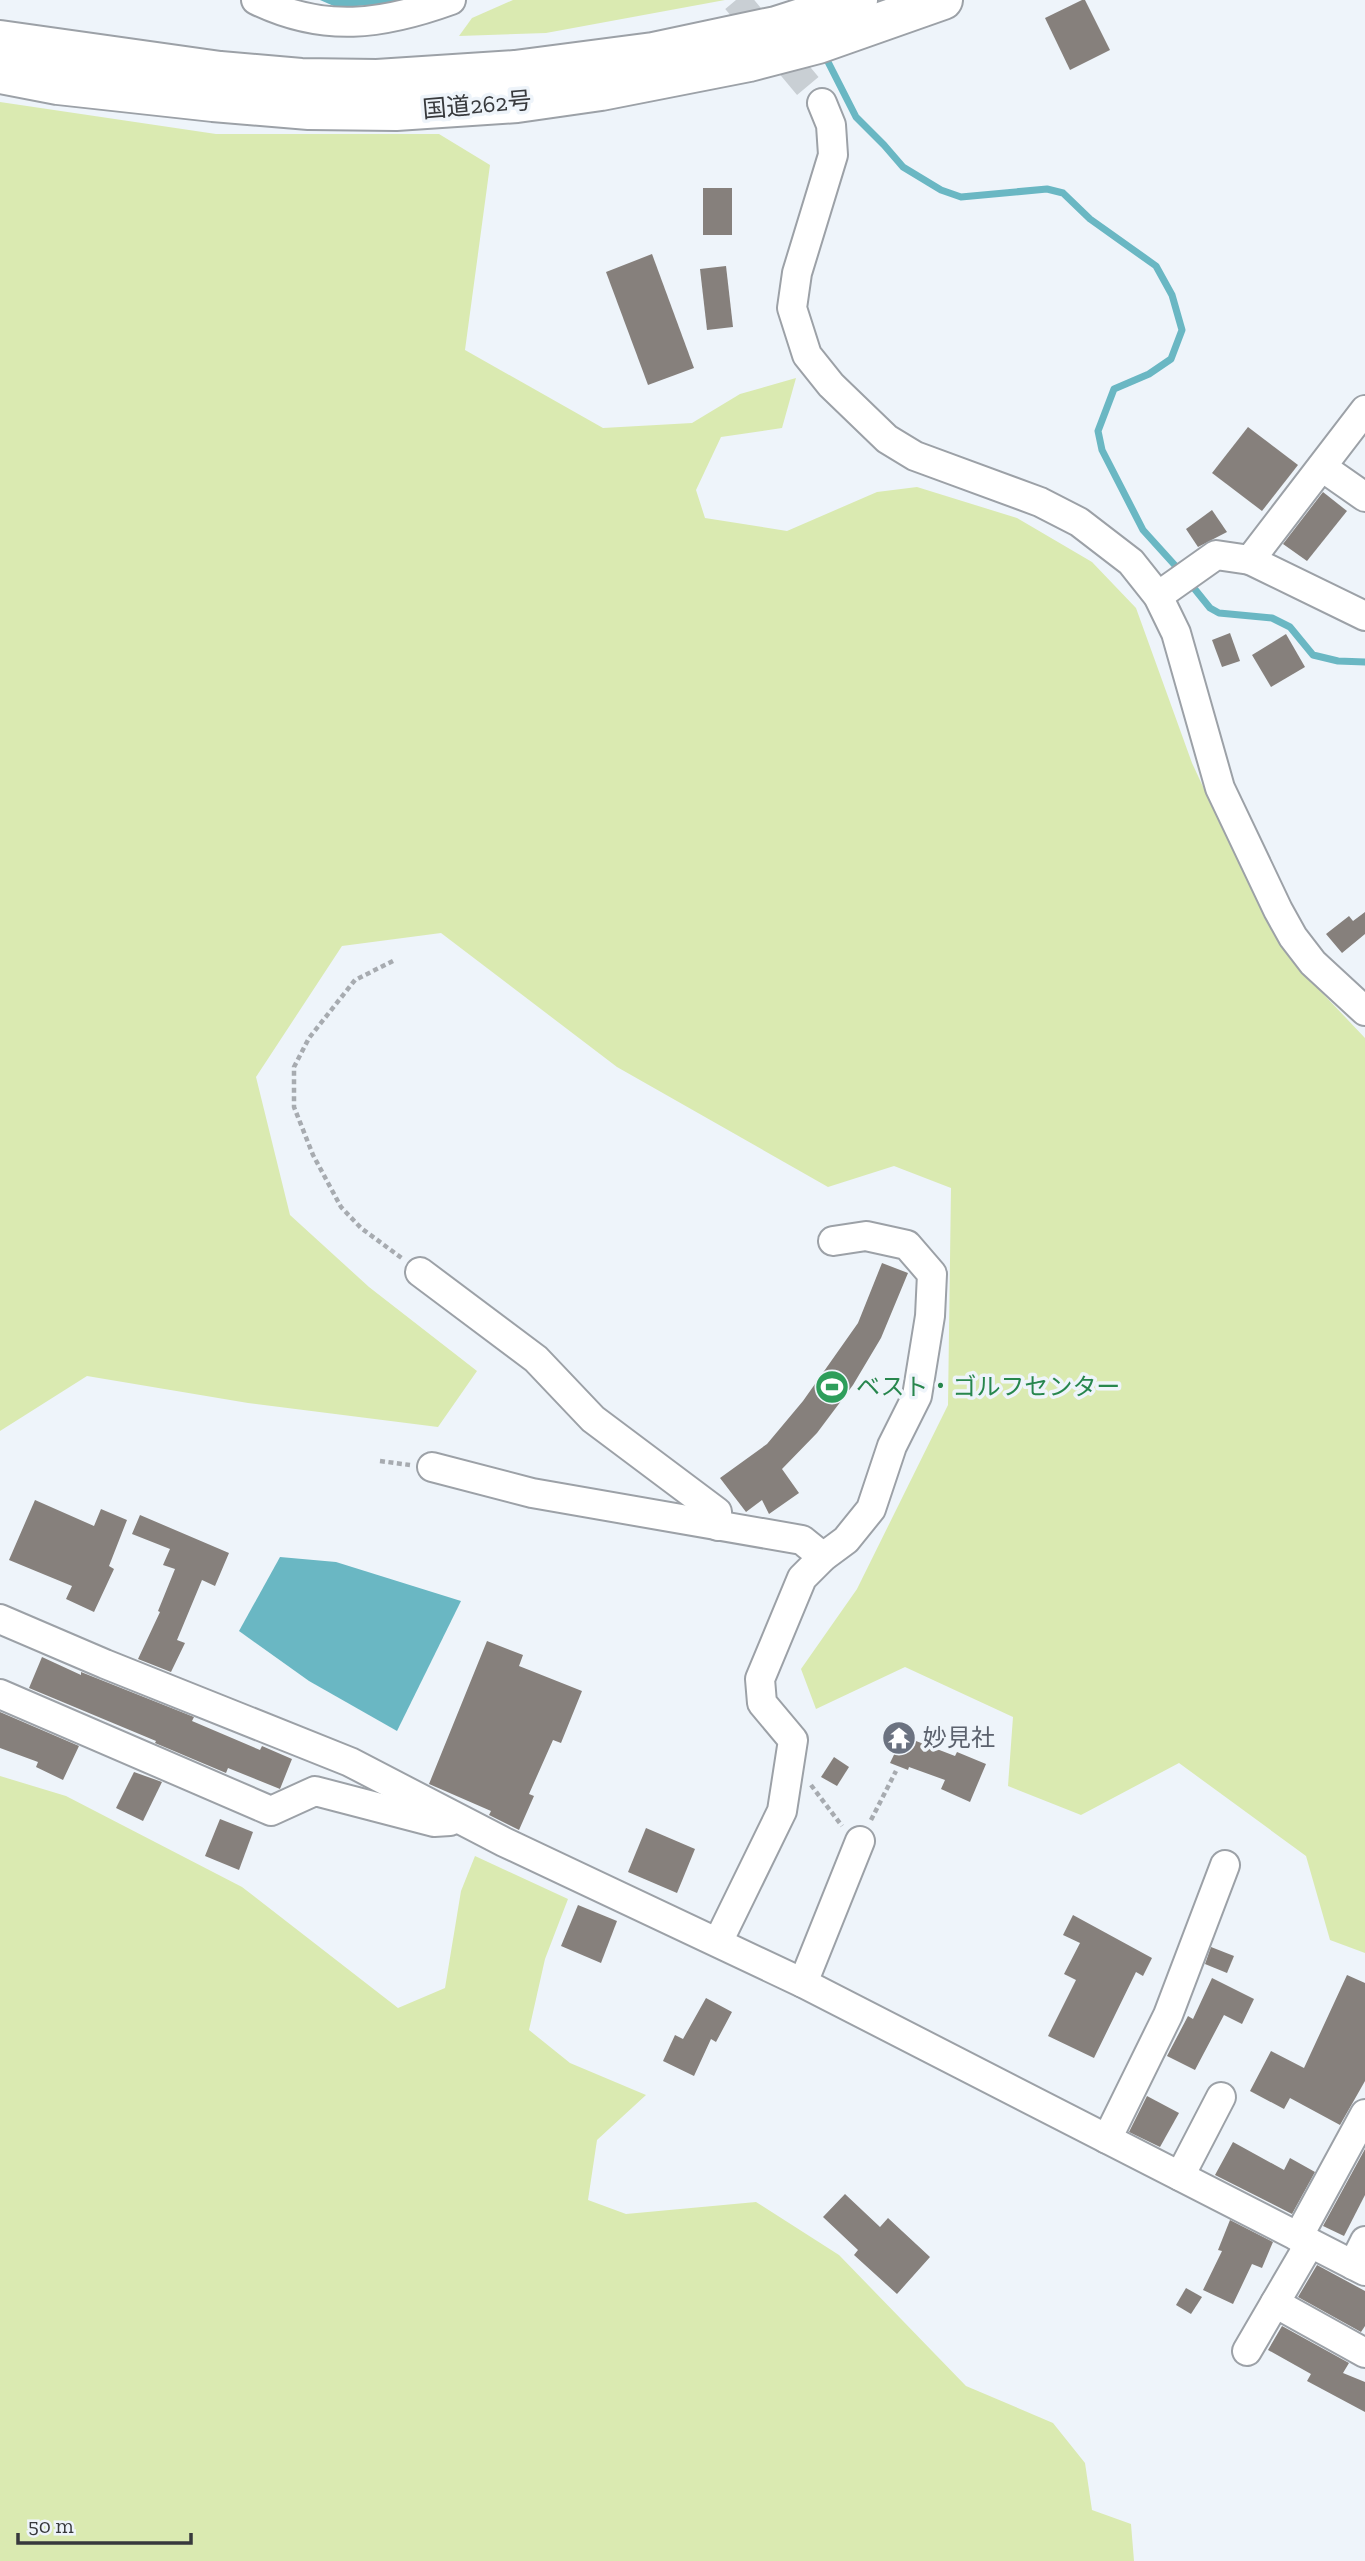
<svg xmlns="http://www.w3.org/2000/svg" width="1365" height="2561" font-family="'Zilla Slab','Noto Sans JP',serif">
<rect width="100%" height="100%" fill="#eef4fa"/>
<g fill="#daeab1">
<polygon points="513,0 725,0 546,33 459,36 472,18"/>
<polygon points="0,102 216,134 439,134 490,165 465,350 603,428 692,423 740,394 796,378 782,428 721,437 696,490 705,518 787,531 877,492 917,487 1017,518 1092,562 1136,608 1192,763 1233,851 1290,959 1365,1038 1365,1953 1330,1940 1306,1856 1179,1763 1081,1815 1008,1786 1013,1717 905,1667 816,1709 801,1669 857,1589 948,1405 951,1188 894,1166 828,1187 617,1067 441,933 342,946 256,1077 290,1215 369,1287 477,1371 438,1427 248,1403 87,1376 0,1431"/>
<polygon points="0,1776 66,1796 242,1887 398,2008 445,1988 461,1891 475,1856 568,1899 545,1959 529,2030 570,2063 646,2095 597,2140 588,2200 626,2214 756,2202 839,2255 966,2386 1053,2423 1085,2463 1092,2510 1131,2524 1134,2561 0,2561"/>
</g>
<g fill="#6ab7c3">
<polygon points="320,0 398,0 397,4 336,7"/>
<polygon points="280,1557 336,1562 461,1601 397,1731 309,1681 239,1631"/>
</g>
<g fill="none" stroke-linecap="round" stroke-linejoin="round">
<g stroke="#6ab7c3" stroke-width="7">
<polyline points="824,54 856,117 884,145 903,167 941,190 961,197 1047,189 1063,193 1090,219 1156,266 1172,295 1182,330 1171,359 1149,374 1114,389 1098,431 1102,450 1143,530 1181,572"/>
<polyline points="1189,582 1210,608 1219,613 1272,618 1290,627 1313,655 1338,661 1365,662"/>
</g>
</g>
<g fill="#86807c">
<polygon points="1082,0 1085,0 1110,50 1070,70 1045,18"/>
<rect x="703" y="188" width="29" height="47"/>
<polygon points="652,254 694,368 648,385 606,272"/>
<polygon points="726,266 733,327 707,330 700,269"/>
<polygon points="1248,427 1298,465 1262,511 1212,473"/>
<polygon points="1323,492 1347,511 1307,561 1283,544"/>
<polygon points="1212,510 1227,532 1198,547 1186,529"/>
<polygon points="1230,633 1240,661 1222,667 1212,640"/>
<polygon points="1286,634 1305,667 1271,687 1252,655"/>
<polygon points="1365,912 1365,934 1342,953 1326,934 1349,916 1353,921"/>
<polygon points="882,1263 908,1273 881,1338 853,1385 817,1433 782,1469 799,1493 769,1514 762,1500 746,1512 720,1478 767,1444 803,1401 858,1323"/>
<polygon points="35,1500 94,1526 101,1509 127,1520 109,1566 114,1569 94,1612 66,1599 72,1586 9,1560"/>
<polygon points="140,1515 229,1553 215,1586 202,1580 177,1640 185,1643 171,1672 138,1659 160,1612 158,1611 175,1569 163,1565 170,1549 132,1534"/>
<polygon points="487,1641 523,1655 519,1666 582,1691 561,1743 553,1740 529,1794 534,1796 519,1830 489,1815 491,1811 429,1784"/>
<polygon points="42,1657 81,1675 81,1672 194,1717 192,1721 260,1750 262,1746 292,1759 280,1789 228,1768 226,1773 155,1743 156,1741 29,1688"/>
<polygon points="0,1712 79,1746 63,1780 36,1767 38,1762 0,1748"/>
<polygon points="903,1736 955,1756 957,1752 986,1764 970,1802 941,1789 945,1780 909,1767 908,1770 890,1763"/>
<polygon points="834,1757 849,1767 837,1786 821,1777"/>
<polygon points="134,1772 162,1782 143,1821 116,1808"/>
<polygon points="220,1819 253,1832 239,1870 205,1856"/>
<polygon points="646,1828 695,1849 677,1893 628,1872"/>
<polygon points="578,1905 617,1921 601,1963 561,1946"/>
<polygon points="1073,1915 1152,1958 1143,1976 1136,1972 1094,2058 1048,2036 1076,1980 1064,1974 1080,1943 1063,1935"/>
<polygon points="1211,1947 1234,1956 1227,1973 1205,1964"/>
<polygon points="1347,1975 1365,1983 1365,2081 1340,2125 1290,2098 1284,2109 1250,2091 1271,2051 1304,2068"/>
<polygon points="1212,1978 1254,1999 1242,2024 1224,2015 1195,2070 1167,2056 1188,2016 1193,2019"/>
<polygon points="706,1998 732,2012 716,2042 711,2039 694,2076 663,2061 675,2035 683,2039"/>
<polygon points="1147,2096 1179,2113 1160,2147 1129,2132"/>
<polygon points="1233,2142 1284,2170 1290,2158 1315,2172 1292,2214 1215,2175"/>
<polygon points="1365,2149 1365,2195 1344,2236 1323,2226"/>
<polygon points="845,2194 880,2227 888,2218 930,2257 897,2294 854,2255 858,2250 823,2217"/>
<polygon points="1230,2220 1273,2242 1262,2268 1252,2264 1233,2304 1203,2290 1222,2251 1218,2250"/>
<polygon points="1317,2265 1365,2291 1365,2326 1361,2332 1298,2297"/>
<polygon points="1186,2288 1202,2297 1191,2314 1176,2305"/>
<polygon points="1282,2326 1349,2363 1343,2373 1365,2382 1365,2412 1307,2381 1311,2374 1268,2350"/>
</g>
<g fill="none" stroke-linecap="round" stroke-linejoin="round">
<polyline stroke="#c9cfd4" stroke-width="28" stroke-dasharray="28 14" stroke-linecap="butt" points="736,0 822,103"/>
<g stroke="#9ca1a7" stroke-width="32">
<g id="minor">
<path d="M256,0C324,33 382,25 451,0"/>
<polyline points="822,103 831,125 833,155 797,273 792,308 807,355 831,385 887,439 915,456 1040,502 1079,522 1131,562 1158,596 1176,633 1220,788 1278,910 1293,937 1313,963 1365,1011"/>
<polyline points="1322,467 1365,497"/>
<polyline points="1250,560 1365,616"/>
<polyline points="1158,596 1216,555 1250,560 1365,410"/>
<polyline points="420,1272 536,1359 593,1419 717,1512 718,1526"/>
<polyline points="432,1467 532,1493 802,1540 823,1557"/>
<polyline points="0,1619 105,1664 350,1762 504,1842 803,1983 1365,2271"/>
<polyline points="0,1694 271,1811 315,1791 434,1822 450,1821"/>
<polyline points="718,1942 782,1811 793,1740 762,1703 760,1679 802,1578 823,1557 846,1540 871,1509 892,1446 917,1396 930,1316 932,1274 907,1245 866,1236 833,1241"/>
<polyline points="803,1983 860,1841"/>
<polyline points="1107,2139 1168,2015 1225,1865"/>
<polyline points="1180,2176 1221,2097"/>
<polyline points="1298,2237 1365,2114"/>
<polyline points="1353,2265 1365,2241"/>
<polyline points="1275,2303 1365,2353"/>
<polyline points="1247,2351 1310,2243"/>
</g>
</g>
<g stroke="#9ca1a7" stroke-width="42">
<g id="highway">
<polyline points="0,40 220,71 301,78 377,79 515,70 653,52 776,26 858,0"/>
<polyline points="0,74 58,85 213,102 309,110 396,111 517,103 601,91 749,62 818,44 943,0"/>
</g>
</g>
<g stroke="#a7abb0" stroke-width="4.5" stroke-dasharray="5 3.5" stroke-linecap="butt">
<polyline points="393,961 355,980 309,1038 294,1067 294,1107 313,1155 341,1207 361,1228 403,1259"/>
<polyline points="380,1461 410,1465"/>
<polyline points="811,1785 842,1826"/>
<polyline points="871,1820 896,1771"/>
</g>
<use href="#minor" stroke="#fff" stroke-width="28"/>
<use href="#highway" stroke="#fff" stroke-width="38"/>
</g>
<defs>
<g id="stadium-disc" transform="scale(1.75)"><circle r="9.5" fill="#2e9e5b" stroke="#eef4fa"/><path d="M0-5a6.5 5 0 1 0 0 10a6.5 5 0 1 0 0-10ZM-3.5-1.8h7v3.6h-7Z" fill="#fff"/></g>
<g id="temple-disc" transform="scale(1.75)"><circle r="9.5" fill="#6b7280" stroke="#eef4fa"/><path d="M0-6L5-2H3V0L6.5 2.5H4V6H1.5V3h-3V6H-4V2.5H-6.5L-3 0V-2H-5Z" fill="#fff"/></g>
</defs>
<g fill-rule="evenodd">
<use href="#stadium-disc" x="832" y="1387"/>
<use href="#temple-disc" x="899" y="1738"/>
</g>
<g text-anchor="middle" stroke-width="7" stroke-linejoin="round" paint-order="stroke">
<g font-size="24" fill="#37393c" stroke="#eef4fa">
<text transform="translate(477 105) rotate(-5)" y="8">国道262号</text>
</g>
<g font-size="24" fill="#27864d" stroke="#eef4fa" text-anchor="start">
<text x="856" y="1395">ベスト・ゴルフセンター</text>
</g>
<g font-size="24" fill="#5b616d" stroke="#eef4fa" text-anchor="start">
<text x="923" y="1746">妙見社</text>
</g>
</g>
<path d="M18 2533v10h173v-10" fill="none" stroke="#37393c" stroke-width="3.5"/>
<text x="28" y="2533" font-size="21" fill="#37393c" stroke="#eef4fa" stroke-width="5" paint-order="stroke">50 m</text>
</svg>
